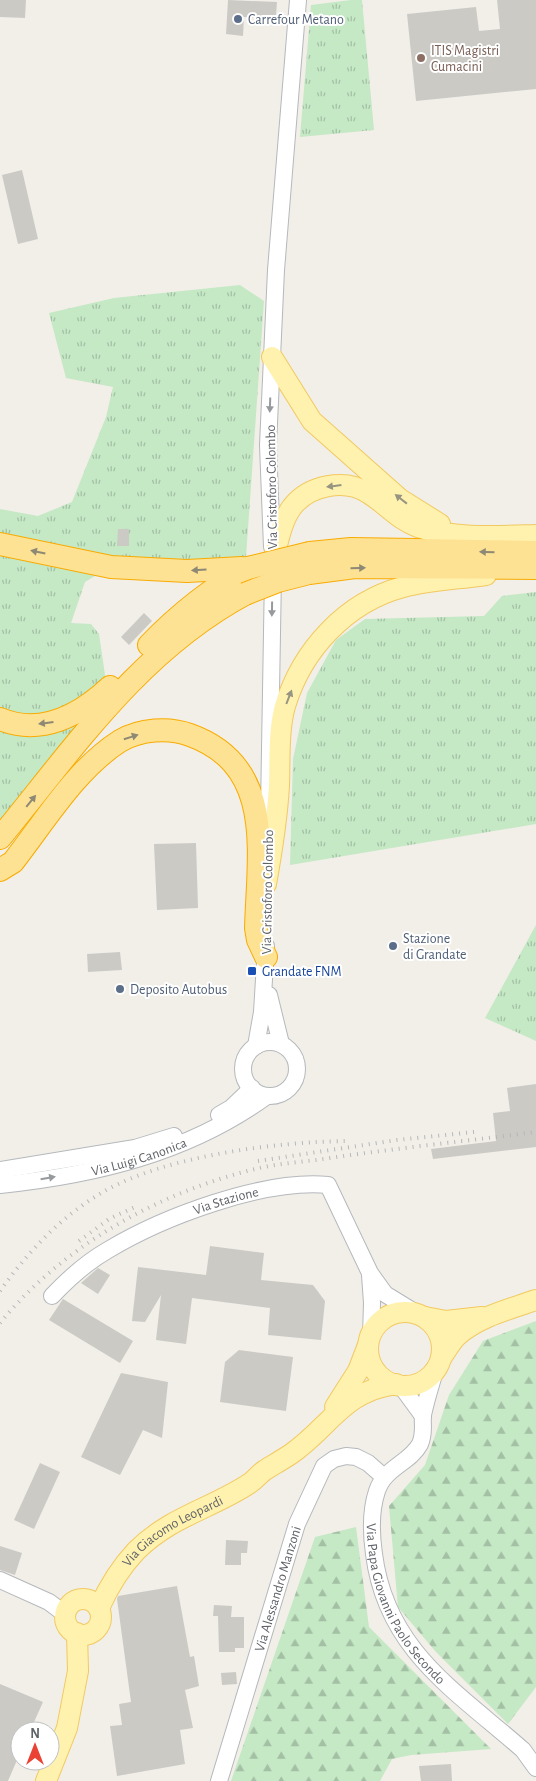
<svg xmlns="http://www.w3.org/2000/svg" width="536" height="1781" font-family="'Alegreya Sans',sans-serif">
<defs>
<pattern id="grass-tufts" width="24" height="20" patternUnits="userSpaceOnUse" patternTransform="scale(1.25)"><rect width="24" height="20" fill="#c5e8c5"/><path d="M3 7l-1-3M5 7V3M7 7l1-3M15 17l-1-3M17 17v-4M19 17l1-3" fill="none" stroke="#a3c0a4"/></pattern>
<pattern id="forest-firs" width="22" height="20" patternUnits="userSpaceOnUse" patternTransform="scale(1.25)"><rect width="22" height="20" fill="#c5e8c5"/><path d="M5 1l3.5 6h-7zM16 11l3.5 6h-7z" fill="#a3c0a4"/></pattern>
</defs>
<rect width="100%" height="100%" fill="#f1efe8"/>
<g fill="url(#grass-tufts)">
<polygon points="351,0 362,0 374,130 300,137 311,5"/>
<polygon points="240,285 264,301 246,557 175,560 123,559 85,582 71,623 91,624 99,634 105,675 88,720 0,831 0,509 38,516 72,502 106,417 113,387 66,378 49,313 114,298"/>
<polygon points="536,592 536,824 290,865 293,759 307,693 336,640 365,619 484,616 502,596"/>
<polygon points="536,925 536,1041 485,1018"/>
</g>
<g fill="url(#forest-firs)">
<polygon points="536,1321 536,1687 508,1724 436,1652 398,1607 389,1506 425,1465 449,1395 483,1341"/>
<polygon points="356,1527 369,1627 491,1749 411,1755 392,1759 380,1781 231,1781 315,1537"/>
</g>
<g fill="#cccac5">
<polygon points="0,0 26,0 25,18 0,17"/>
<polygon points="228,0 277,2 276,15 269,15 269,18 244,17 243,36 226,34"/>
<polygon points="497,0 536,0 536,89 416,101 407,14 476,7 479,31 500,29"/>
<polygon points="22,170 38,239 18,244 2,175"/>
<polygon points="118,529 129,529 129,546 117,546"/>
<polygon points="144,613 152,621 129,645 121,637"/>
<polygon points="196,843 198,908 157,910 154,844"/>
<polygon points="120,952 122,970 88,972 87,954"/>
<polygon points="536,1084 536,1147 433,1159 431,1149 496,1141 493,1113 510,1111 507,1088"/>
<polygon points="210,1246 264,1253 261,1280 313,1285 325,1301 321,1340 268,1335 270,1308 192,1298 186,1344 156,1340 161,1295 145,1322 132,1321 138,1267 206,1275"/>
<polygon points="98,1268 110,1275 98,1294 81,1283"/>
<polygon points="63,1299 133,1341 120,1363 49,1320"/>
<polygon points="239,1350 293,1357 286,1411 220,1402 225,1362"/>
<polygon points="121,1373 168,1382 162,1438 143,1430 120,1475 81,1457"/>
<polygon points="40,1463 60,1472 34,1529 14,1520"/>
<polygon points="226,1540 248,1541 247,1553 241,1553 241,1565 225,1565"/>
<polygon points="0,1546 22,1553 15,1575 0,1570"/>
<polygon points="177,1586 190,1657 194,1656 199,1686 185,1690 193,1728 180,1730 185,1764 117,1776 110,1726 122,1725 119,1704 131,1702 117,1599 118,1596"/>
<polygon points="214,1605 232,1606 231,1617 244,1617 244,1648 235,1648 235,1652 219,1652 218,1616 213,1616"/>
<polygon points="236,1672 237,1684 222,1685 221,1673"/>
<polygon points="0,1684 43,1702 30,1731 20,1731 20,1753 8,1781 0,1781"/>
<polygon points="451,1764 452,1781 421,1781 419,1766"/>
</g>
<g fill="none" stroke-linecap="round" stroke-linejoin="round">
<g stroke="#b5b8bc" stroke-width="18">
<g id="minor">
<polyline points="272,547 268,445 276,270 298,0"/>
<polyline points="269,809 273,574"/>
<polyline points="269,995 281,1044"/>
<circle cx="270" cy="1069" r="27"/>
<polyline points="256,1046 262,1012 266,946"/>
<polyline points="219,1115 231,1108 252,1088"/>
<polyline points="0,1170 135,1148 174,1136"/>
<path id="s1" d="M0,1185C96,1175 188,1153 267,1096"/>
<polyline points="370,1275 372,1303 371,1336"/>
<path id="s2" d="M52,1296C69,1278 87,1262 108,1250C163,1217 263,1179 328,1185L370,1273L385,1294L416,1313"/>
<path id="s3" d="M435,1371C431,1385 426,1400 423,1415C422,1425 425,1433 420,1444C410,1463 385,1467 377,1491C370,1512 371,1533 374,1554C386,1650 456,1691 523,1750L536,1768"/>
<polyline points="401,1386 423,1416"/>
<polyline points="0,1580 49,1602 65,1614"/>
<path id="s4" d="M219,1781L297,1524L324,1466L334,1459L346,1456L356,1457L368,1463L384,1477"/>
</g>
</g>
<g stroke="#f2c960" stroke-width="22">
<g id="major">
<polyline points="272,357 312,421 400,499 440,524"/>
<path d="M273,561C278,543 281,522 292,507C309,485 345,478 368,493C386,504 398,520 418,527C452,539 501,536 536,535"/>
<path d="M266,884C272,851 277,819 279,786C280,760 278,731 285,706C302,650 346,602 403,587C430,580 459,579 486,575"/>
<circle cx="405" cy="1349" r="37"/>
<polyline points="425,1317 446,1321 482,1317"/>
<path d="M441,1358C446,1351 451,1342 457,1336C478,1317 510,1309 536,1300"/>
<polyline points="335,1407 358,1371 368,1345"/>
<circle cx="83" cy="1617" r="18"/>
<path id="s5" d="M99,1608C109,1586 120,1568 136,1551C171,1516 213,1508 250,1483C256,1479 259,1474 265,1470C273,1465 282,1460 291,1454C330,1427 343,1391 396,1384"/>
<polyline points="46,1781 67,1728 78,1671 77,1633"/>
</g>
</g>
<g stroke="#f9ab00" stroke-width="24">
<g id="highway">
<polyline points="0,544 111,567 187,571 242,568"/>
<polyline points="310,553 351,549 536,552"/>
<polyline points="309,573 355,567 536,568"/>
<path d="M149,645C179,614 210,589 248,568"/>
<path d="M0,719C41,736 80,715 110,687"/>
<path d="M0,838C74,748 139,651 245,594"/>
<path d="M0,870L13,862C45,821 76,769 120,741C140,729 169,727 190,735C276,766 258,854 256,928L258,940L266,957"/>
</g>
</g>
<use href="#minor" stroke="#fff" stroke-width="16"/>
<use href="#major" stroke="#fff2af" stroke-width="20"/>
<use href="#highway" stroke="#fde293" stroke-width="22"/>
<g stroke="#b6b7b8" stroke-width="4" stroke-dasharray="1 6" stroke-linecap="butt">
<polyline points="258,1161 397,1140 474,1132"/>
<polyline points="79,1241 109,1219 137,1206"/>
<path d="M0,1291C28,1252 60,1217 103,1192C165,1156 275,1142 346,1141"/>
<path d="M0,1323C64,1245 158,1193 255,1169C279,1163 305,1162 330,1158C398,1148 467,1141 536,1132"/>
</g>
<g stroke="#f9ab00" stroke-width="24" stroke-linecap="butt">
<g id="highway-bridge">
<polyline points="248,568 310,553"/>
<polyline points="245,594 278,581 309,573"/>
</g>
</g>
<use href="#highway-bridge" stroke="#fde293" stroke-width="22"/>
</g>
<defs><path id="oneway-solid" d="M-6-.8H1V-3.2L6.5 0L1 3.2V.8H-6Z" transform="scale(1.25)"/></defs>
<g fill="#979a9d">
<use href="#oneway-solid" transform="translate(270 405) rotate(92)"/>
<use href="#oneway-solid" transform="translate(272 609) rotate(91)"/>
<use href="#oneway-solid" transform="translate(48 1178) rotate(-10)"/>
</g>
<g fill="#979581">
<use href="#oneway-solid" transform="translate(334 486) rotate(173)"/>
<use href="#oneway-solid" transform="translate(401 499) rotate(-142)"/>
<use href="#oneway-solid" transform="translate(289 697) rotate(-69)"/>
</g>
<g fill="#8e8975">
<use href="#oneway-solid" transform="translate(38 552) rotate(-168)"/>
<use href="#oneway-solid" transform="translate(487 552) rotate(-179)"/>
<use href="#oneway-solid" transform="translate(358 568) rotate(-1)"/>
<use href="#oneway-solid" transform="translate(199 570) rotate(177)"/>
<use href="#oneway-solid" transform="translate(46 723) rotate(173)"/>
<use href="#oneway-solid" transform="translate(131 737) rotate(-18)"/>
<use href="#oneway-solid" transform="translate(31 801) rotate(-51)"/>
</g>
<g fill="#5c6f8a" stroke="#fff" stroke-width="2">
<circle cx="238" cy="19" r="5"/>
<circle cx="393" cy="946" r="5"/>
<circle cx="120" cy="989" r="5"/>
</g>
<circle fill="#8d6e63" stroke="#fff" stroke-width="2" cx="421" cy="58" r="5"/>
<rect fill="#1a4fb4" stroke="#fff" stroke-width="2" x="247" y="966" width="10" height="10" rx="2.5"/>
<g text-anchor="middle" stroke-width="4" stroke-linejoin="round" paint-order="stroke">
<g font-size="14" fill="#4e5e75" stroke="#fff" text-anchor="start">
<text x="248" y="24">Carrefour Metano</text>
<text x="403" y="943">Stazione<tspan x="403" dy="16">di Grandate</tspan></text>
<text x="130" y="994">Deposito Autobus</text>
</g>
<g font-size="14" fill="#785e54" stroke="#fff" text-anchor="start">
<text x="431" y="55">ITIS Magistri<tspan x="431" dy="16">Cumacini</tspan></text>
</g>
<g font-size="14" fill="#5f6368" stroke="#fff">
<text transform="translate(271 487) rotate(-91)" y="5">Via Cristoforo Colombo</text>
<text transform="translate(267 892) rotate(-89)" y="5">Via Cristoforo Colombo</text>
<text dy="5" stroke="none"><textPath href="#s1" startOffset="142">Via Luigi Canonica</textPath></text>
<text dy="5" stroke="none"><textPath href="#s2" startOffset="201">Via Stazione</textPath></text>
<text dy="5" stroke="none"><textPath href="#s5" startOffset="110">Via Giacomo Leopardi</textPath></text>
<text dy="5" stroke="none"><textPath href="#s4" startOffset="201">Via Alessandro Manzoni</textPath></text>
<text dy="5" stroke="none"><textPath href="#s3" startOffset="262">Via Papa Giovanni Paolo Secondo</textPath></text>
</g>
<g font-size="14" fill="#164399" stroke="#fff" text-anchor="start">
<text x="262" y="976">Grandate FNM</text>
</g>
</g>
<g transform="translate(35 1746)"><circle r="24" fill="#ffffff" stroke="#bfc1c3"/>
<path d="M0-4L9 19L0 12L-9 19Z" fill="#ea4335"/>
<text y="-8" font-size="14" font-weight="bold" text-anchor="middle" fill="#5f6368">N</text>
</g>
</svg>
